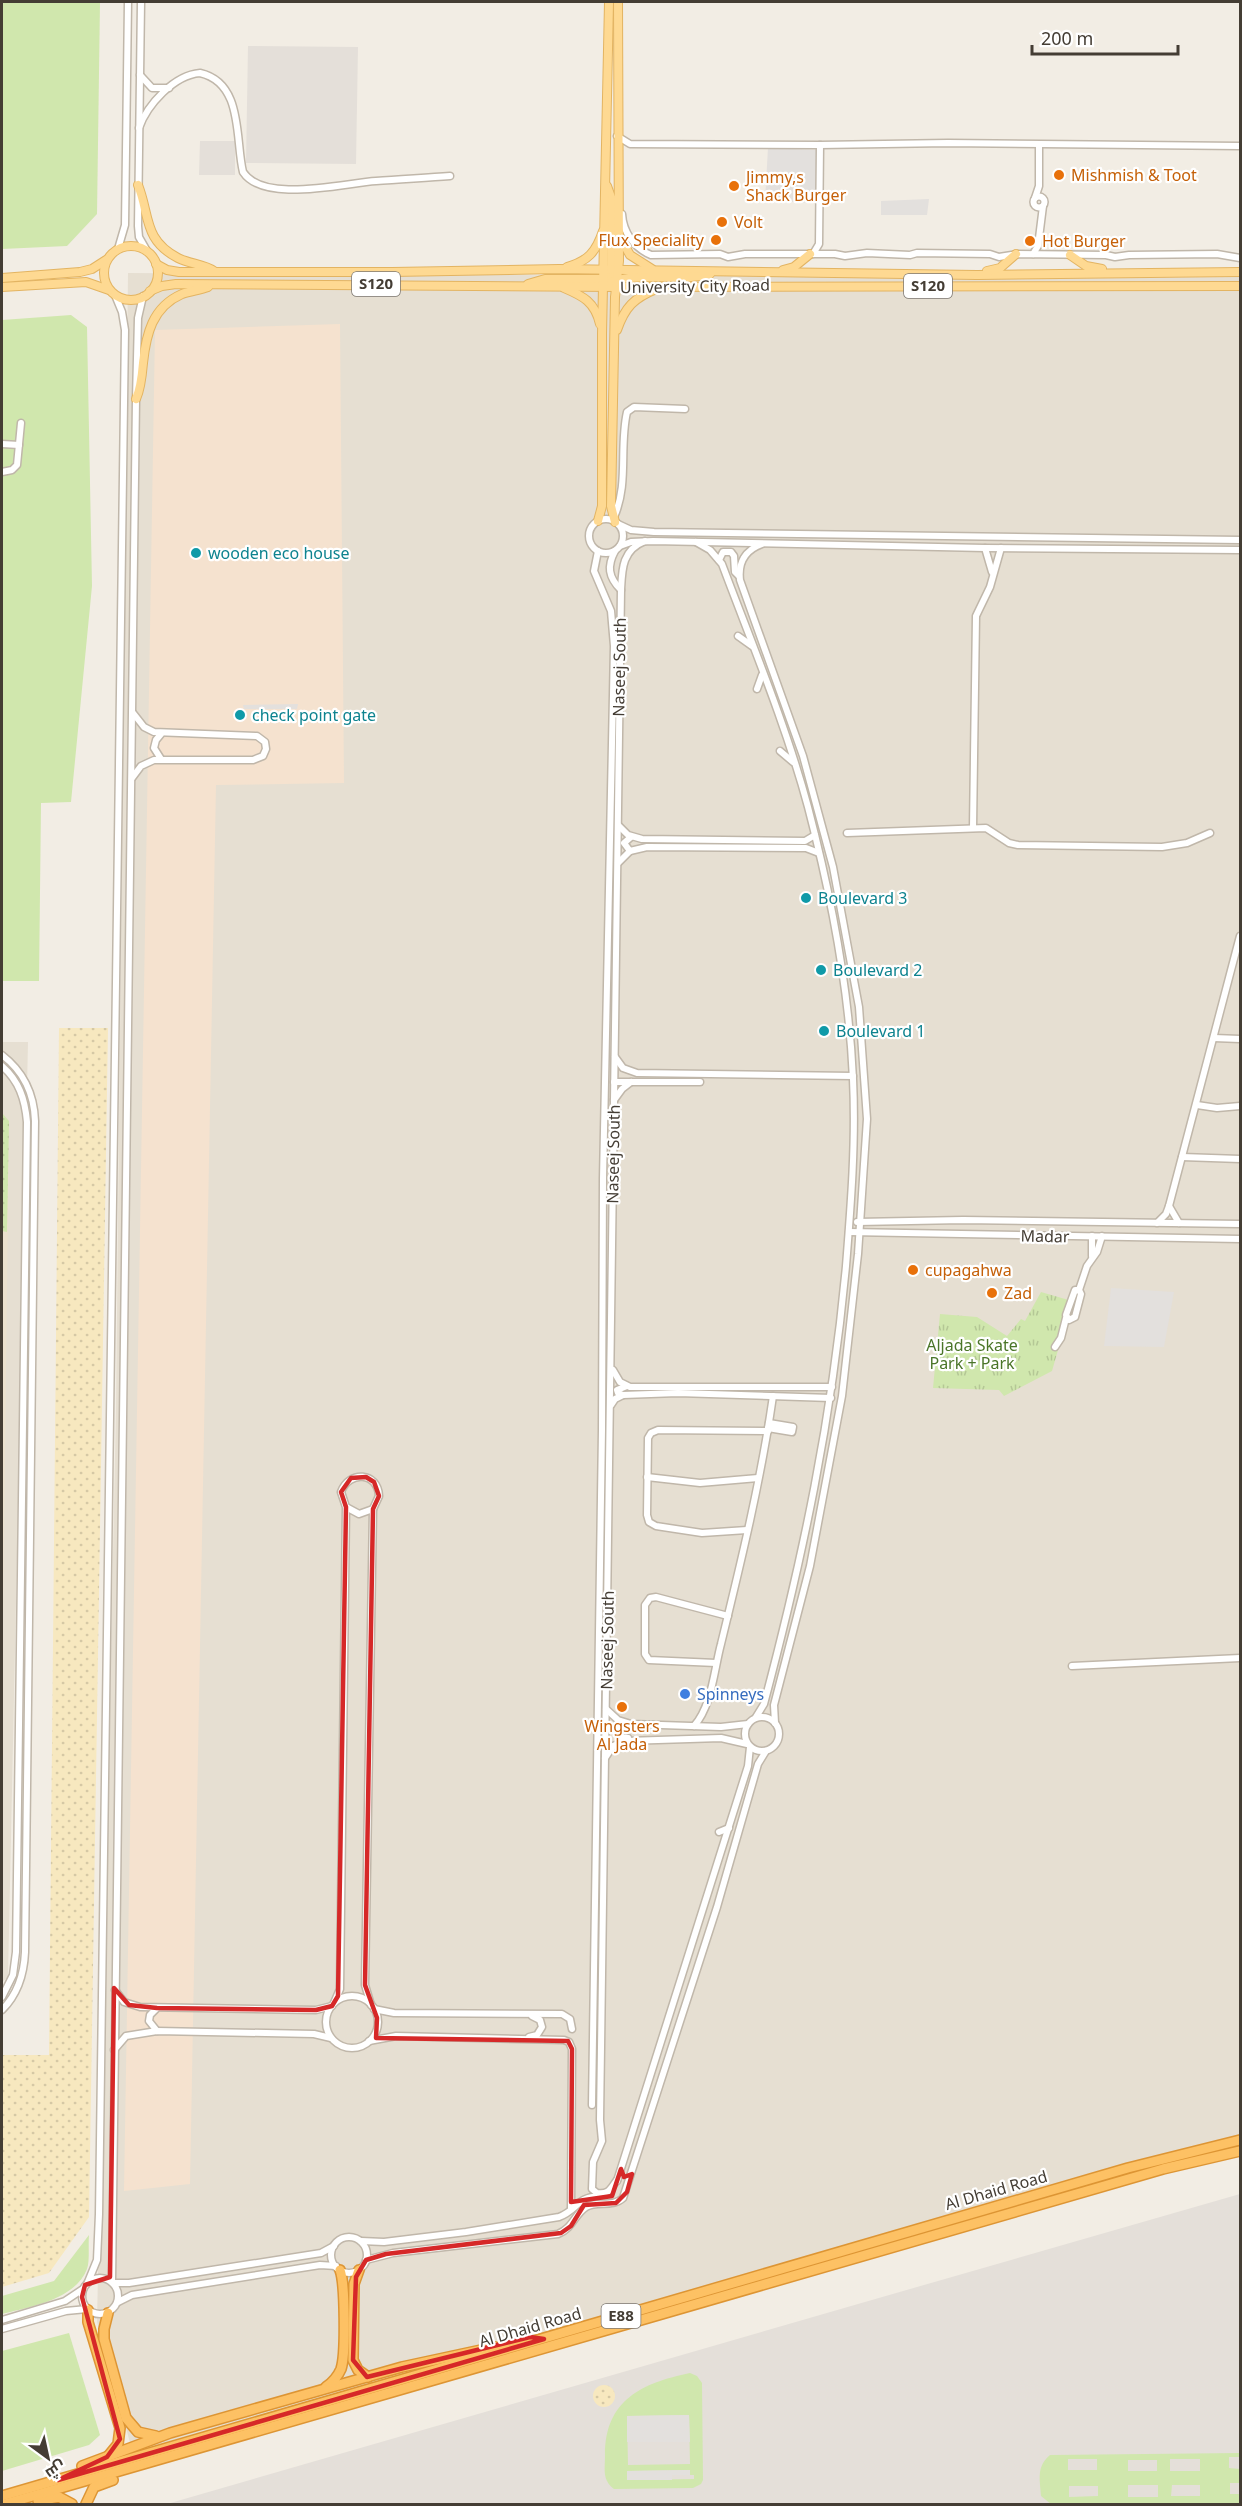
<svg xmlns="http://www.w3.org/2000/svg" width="1242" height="2506" font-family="'Noto Sans',Cairo,sans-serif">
<defs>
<pattern id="sand-dots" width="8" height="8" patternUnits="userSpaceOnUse" patternTransform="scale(1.5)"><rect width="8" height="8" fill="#f7e8bf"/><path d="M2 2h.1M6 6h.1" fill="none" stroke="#d5c8a5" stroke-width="1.8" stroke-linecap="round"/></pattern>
<pattern id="park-tufts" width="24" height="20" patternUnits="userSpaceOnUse" patternTransform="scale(1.5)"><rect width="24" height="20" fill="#d0e7ad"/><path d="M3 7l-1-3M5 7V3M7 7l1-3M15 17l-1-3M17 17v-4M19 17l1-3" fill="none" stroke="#b4c795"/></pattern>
<pattern id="garden-dots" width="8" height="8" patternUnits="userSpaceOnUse" patternTransform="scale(1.5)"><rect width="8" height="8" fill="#d0e7ad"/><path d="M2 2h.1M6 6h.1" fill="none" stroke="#b4c795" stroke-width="1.8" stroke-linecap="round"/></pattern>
</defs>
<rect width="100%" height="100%" fill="#f2ede4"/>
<g fill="#e6dfd2">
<polygon points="128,273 1083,278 1240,277 1240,2145 1144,2169 825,2260 135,2461 97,2322 116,1409"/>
<polygon points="2,1042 28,1042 8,1977 2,1982"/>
</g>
<polygon fill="#f5e2cf" points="340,324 344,783 216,785 190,2184 124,2191 155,330"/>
<g fill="#e4dfd9">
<polygon points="248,46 358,47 356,164 246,163"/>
<polygon points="200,141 235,141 235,175 199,175"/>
<polygon points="1240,2194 1240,2504 167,2504 858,2304"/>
</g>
<polygon fill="#ebe1ce" points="2,1113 9,1122 2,1700"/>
<g fill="#d0e7ad" fill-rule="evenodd">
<polygon points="2,2 100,2 97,214 67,246 2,249"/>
<polygon points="71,315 87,327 92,586 71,802 41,803 39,981 2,981 2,320"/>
<path d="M89,2235C88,2245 90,2260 87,2269C75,2300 29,2307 2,2314V2296L54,2281Z"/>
<polygon points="69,2333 100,2435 89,2445 2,2471 2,2351"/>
<path d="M690,2373L697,2376L702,2383L703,2480L701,2484L693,2488L614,2489C602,2480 605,2469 605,2455C605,2400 642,2383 690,2373ZM689,2415L690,2464L628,2465L627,2416ZM690,2470V2475H694V2479L627,2480V2471Z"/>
<path d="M1240,2453V2457H1229V2468L1240,2469V2483H1230V2494H1240V2503L1051,2504L1041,2496C1040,2479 1036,2467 1050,2455ZM1068,2459H1097V2470H1068ZM1170,2459H1200V2471H1170ZM1128,2460H1157V2471H1128ZM1128,2485H1158V2497H1128ZM1200,2485V2496H1171L1172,2485ZM1069,2486H1098V2496L1069,2497Z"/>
</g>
<g fill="url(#sand-dots)">
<polygon points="59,1028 108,1028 89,2217 49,2273 2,2287 2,2055 49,2055"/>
<circle cx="604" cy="2396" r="11"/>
</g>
<polygon fill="url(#park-tufts)" points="1041,1292 1072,1301 1052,1371 1004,1396 999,1390 933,1388 940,1314 977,1317 1007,1336 1021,1319 1025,1321"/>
<polygon fill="url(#garden-dots)" points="2,1113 9,1121 7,1232 2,1231"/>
<g fill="#e3e0dd">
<polygon points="768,148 817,150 819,203 765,201"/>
<polygon points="929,199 927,215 881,215 881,201"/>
<polygon points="298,704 297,709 244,709 243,705"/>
<polygon points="1111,1288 1174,1292 1164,1347 1104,1346"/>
<polygon points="689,2415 690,2442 627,2442 627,2416"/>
<polygon points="690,2470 690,2475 672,2475 672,2480 627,2480 627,2471"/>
</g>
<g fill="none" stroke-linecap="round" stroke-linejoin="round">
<g stroke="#c0b7aa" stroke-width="9">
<g id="minor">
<polyline points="141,2 138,226 139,237 147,251"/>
<polyline points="140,75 152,88 169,88"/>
<path d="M139,128C147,105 174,75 200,73C244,83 235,140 243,172C264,204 344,183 376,181C400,179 425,178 450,176"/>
<polyline points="617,136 630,144 820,145 948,143 1240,146"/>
<circle cx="1039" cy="202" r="5.5"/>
<polyline points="1035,198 1039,186 1039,145"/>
<path d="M622,214C623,232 634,248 651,255L720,254L728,257L745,254H835L845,256L867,253L910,255L917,253L990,254L999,257L1018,254L1106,255L1115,257L1129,255L1217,254L1240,258"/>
<polyline points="118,249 125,225 128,2"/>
<polyline points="813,254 819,244 820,145"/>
<polyline points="1033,254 1038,246 1043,206"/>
<polyline points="2,444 19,445"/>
<polyline points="2,472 12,470 17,465 21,423"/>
<path d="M614,517C629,484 619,447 627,412L634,407L685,409"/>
<circle cx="606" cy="536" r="17"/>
<polyline points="618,524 631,530 654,532 1240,540"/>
<path d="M696,542L710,550L722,564C752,644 786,725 808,807C831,895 849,988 853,1079C856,1141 851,1204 846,1266C832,1418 803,1557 764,1704L756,1717"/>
<path d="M762,544C745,550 738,563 740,580L803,756L833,867L859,1007L867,1119L858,1254L842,1396L810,1566L774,1705L775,1723"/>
<polyline points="620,546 631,542 653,541 985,548 1240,550"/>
<polyline points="985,548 992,572"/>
<path d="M615,551C607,566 608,577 621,590"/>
<polyline points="719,560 723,552 731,552 734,556 735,572 739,576"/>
<polyline points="738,636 752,646"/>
<polyline points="757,689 762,675"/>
<polyline points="780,751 793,762"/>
<polyline points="161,759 154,748 156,740 161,734"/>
<polyline points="132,778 141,766 154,760 253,760 263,756 266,749 265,742 257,736 154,732 144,727 133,713"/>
<polyline points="619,826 628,835 642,839 805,841 815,835"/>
<polyline points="973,828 976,616 990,587 1001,548"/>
<polyline points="847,833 986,828 1009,843 1018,845 1162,847 1187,843 1210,833"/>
<polyline points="630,851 624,843 631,837"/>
<polyline points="618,863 630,851 647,847 806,848 819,853"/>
<polyline points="1214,1038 1240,1039"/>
<path d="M2,1055C24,1072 34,1093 35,1121L25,1952C24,1975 18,1994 2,2010"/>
<polyline points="615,1057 623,1068 637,1073 853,1076"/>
<path d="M2,1066C19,1081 25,1099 27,1122L16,1952L13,1975L2,1997"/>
<polyline points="614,1082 700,1082"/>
<polyline points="614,1100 622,1089 631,1082"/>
<polyline points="1197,1105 1217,1108 1240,1106"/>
<polyline points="1182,1157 1240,1159"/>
<polyline points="1169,1206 1179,1223"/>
<polyline points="857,1222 963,1220 1240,1224"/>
<polyline points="1157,1223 1166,1214 1169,1206 1240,936"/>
<polyline points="849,1232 1240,1239"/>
<polyline points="1092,1256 1092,1236"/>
<polygon points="1075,1290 1079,1290 1081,1294 1075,1317 1069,1320 1066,1315"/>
<polyline points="1079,1290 1087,1266 1097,1252 1102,1236"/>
<polyline points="1055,1347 1061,1338 1066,1318"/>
<polyline points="613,1370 620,1382 630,1387 832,1387"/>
<polyline points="623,1395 618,1393 617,1390 627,1386"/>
<polyline points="611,1405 615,1399 623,1395 678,1393 831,1398"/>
<polyline points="768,1428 792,1432 793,1427 769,1423"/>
<polyline points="647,1477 700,1483 758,1478"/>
<polyline points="747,1530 702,1533 656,1526 649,1522 647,1515 648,1438 651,1433 658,1430 768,1431"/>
<polyline points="716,1663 649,1660 645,1654 645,1605 650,1598 656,1597 728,1616"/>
<polyline points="1072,1666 1240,1658"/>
<polyline points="606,1709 618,1720 631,1724 721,1727 748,1724"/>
<circle cx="762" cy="1734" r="17"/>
<path d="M694,1726C712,1706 714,1670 721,1644C741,1562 761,1480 773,1396"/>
<polyline points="628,1738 620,1737 617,1731 621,1727 629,1726"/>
<polyline points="605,1758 613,1746 626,1741 721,1738 747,1744"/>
<polyline points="719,1832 729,1828"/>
<polyline points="115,1990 124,2002 140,2007 316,2010 332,2006"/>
<circle cx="352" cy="2022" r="26"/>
<path d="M334,2003L340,1989L346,1507L341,1492C349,1470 378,1472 379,1496L373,1509L359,1514L346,1507"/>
<polyline points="371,2005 365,1985 373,1509"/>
<polyline points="156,2009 150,2015 149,2021 157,2031"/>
<polyline points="374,2009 394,2013 562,2014 570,2019 572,2029"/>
<polyline points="529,2037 537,2035 542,2027 540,2020 532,2016"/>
<polyline points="369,2041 396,2036 564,2040 569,2042 572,2049 571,2209"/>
<polyline points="114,2050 126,2036 157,2031 314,2034 331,2038"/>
<polyline points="592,2105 602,1430 603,1179 614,646 611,611 594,571 598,551"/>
<path d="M617,2180C611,2188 609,2195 597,2193L592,2189L593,2162L602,2141L600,2120L621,590C622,569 622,550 645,541"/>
<polyline points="617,2181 748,1766 750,1747"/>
<circle cx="349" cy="2255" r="18"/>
<path d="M361,2241L384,2242L466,2232L559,2217C578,2210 576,2197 600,2196"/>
<path d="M366,2260L393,2253L558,2234C573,2228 574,2215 586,2207C597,2200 612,2208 623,2198L717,1907L758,1764L766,1751"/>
<circle cx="100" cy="2296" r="18"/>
<polyline points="112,2281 136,399 138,318 143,296"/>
<polyline points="88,2282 97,2260 99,2214 125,330 122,312 115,295"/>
<polyline points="113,2283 129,2283 321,2253 334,2246"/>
<polyline points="118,2302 132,2295 320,2265 336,2266"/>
<polyline points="2,2320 65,2301 83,2289"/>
<polyline points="2,2329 66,2311 87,2309"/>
</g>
</g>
<g stroke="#e3b462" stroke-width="10">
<g id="major">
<path d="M138,185C150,215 143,240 178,258C190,264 204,264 214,271"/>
<polyline points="607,186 612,200 611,275"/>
<polyline points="621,239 630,255 652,269"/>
<circle cx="131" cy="273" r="27"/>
<polyline points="1070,255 1086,266 1102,269"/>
<polyline points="156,264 167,270 179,272 392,272 559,269 977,275 1240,272"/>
<path d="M567,267C588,261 596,252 603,231"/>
<polyline points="783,270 794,267 810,254"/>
<polyline points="987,271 1000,268 1016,254"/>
<polyline points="2,278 80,272 92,269 106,260"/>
<polyline points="528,284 545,279 608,279"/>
<polyline points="2,287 86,282 109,290"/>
<path d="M604,287C622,269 682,283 710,274"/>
<path d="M564,288C583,296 595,302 600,324"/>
<polyline points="150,291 162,286 176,284 616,287 1240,286"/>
<path d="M617,330C625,307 634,298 656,289"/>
<path d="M136,399C141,388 142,375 143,363C146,335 152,307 182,294C190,291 200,290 208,287"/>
<polyline points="598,521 602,506 602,334 609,2"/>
<polyline points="615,522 611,506 615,297 619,261 618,2"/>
</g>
</g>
<g stroke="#dd9534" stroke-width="12">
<g id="highway">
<polyline points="359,2270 354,2284 353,2360 358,2370 368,2377"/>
<polyline points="88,2310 88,2322 120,2428 118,2444 109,2455"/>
<polyline points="108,2313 104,2329 104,2339 126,2418 138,2432 156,2436"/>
<path d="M326,2387C333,2382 338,2376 341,2369C346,2354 345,2283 340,2270"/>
<polyline points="82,2466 170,2433 402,2367 495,2347"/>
<polyline points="2,2496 1128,2168 1240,2140"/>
<polyline points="38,2501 59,2497 72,2504"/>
<polyline points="5,2504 1163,2169 1240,2151"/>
<polyline points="86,2504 94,2487 113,2480"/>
</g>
</g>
<use href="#minor" stroke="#fff" stroke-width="6"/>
<use href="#major" stroke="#fed992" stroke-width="8"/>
<use href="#highway" stroke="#fdc164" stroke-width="9"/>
</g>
<path fill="none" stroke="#d62828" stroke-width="4.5" stroke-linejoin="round" d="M366,1477L374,1482L379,1496L373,1509L365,1985L377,2018L376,2038L568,2041L572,2049L571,2202L612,2196L621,2169L624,2177L632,2174L627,2192L616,2203L584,2205L571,2226L561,2233L386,2254L366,2260L356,2277L353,2360L367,2377L530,2337L544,2339L58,2480L107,2457L120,2439L82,2297L85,2285L110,2277L114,1988L129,2005L157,2008L316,2010L332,2006L338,1996L346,1507L341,1492L351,1478Z"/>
<g fill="#e8710a" stroke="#fff" stroke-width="2">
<circle cx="1059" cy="175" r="6"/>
<circle cx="734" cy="186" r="6"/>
<circle cx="722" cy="222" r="6"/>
<circle cx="716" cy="240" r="6"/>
<circle cx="1030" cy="241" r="6"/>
<circle cx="913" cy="1270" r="6"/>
<circle cx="992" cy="1293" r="6"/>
<circle cx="622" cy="1707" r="6"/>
</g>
<g fill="#0f9aa8" stroke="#fff" stroke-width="2">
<circle cx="196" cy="553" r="6"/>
<circle cx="240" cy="715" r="6"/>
<circle cx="806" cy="898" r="6"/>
<circle cx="821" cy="970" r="6"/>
<circle cx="824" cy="1031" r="6"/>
</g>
<circle fill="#3f7fe0" stroke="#fff" stroke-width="2" cx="685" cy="1694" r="6"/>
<g text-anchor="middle" stroke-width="4.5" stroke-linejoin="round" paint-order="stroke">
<g fill="#fff" stroke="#7c7771" stroke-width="1.5">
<rect x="352" y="272" width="48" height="24" rx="4.5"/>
<rect x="904" y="274" width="48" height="24" rx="4.5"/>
<rect x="601.5" y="2304" width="39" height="24" rx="4.5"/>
</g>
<g font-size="15" font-weight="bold" fill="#443d34">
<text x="376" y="289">S120</text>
<text x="928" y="291">S120</text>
<text x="621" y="2321">E88</text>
</g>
<g font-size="16" fill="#c56008" stroke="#fff" text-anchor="start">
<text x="1071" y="181">Mishmish &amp; Toot</text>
<text x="746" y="183">Jimmy,s<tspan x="746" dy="18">Shack Burger</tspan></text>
<text x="734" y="228">Volt</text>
<text x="704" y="246" text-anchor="end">Flux Speciality</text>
<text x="1042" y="247">Hot Burger</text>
<text x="925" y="1276">cupagahwa</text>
<text x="1004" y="1299">Zad</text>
<text x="622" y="1732" text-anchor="middle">Wingsters<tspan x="622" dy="18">Al Jada</tspan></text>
</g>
<g font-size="16" fill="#443d34" stroke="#fff">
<text transform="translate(695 286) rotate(-1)" y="6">University City Road</text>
<text transform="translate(619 667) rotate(-89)" y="6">Naseej South</text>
<text transform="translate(613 1154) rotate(-89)" y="6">Naseej South</text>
<text transform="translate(1045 1236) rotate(1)" y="6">Madar</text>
<text transform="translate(607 1640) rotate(-89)" y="6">Naseej South</text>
<text transform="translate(996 2190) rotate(-16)" y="6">Al Dhaid Road</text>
<text transform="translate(530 2327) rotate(-16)" y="6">Al Dhaid Road</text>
</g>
<g font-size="16" fill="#0d838f" stroke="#fff" text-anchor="start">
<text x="208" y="559">wooden eco house</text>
<text x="252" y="721">check point gate</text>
<text x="818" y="904">Boulevard 3</text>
<text x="833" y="976">Boulevard 2</text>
<text x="836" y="1037">Boulevard 1</text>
</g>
<g font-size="16" fill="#4a7528" stroke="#fff">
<text x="972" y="1351">Aljada Skate<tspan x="972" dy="18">Park + Park</tspan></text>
</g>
<g font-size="16" fill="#366cbe" stroke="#fff" text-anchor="start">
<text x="697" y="1700">Spinneys</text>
</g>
</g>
<rect width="1242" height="2506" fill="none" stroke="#443d34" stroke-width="6"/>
<g transform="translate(48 2458) rotate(147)" stroke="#ffffff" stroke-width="4.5" paint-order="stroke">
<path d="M0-4.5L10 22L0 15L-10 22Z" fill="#443d34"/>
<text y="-9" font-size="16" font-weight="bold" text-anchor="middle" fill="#443d34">ش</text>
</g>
<path d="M1032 45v9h146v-9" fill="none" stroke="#443d34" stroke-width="3"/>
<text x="1041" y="45" font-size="18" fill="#443d34" stroke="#ffffff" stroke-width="4.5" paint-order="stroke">200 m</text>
</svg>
